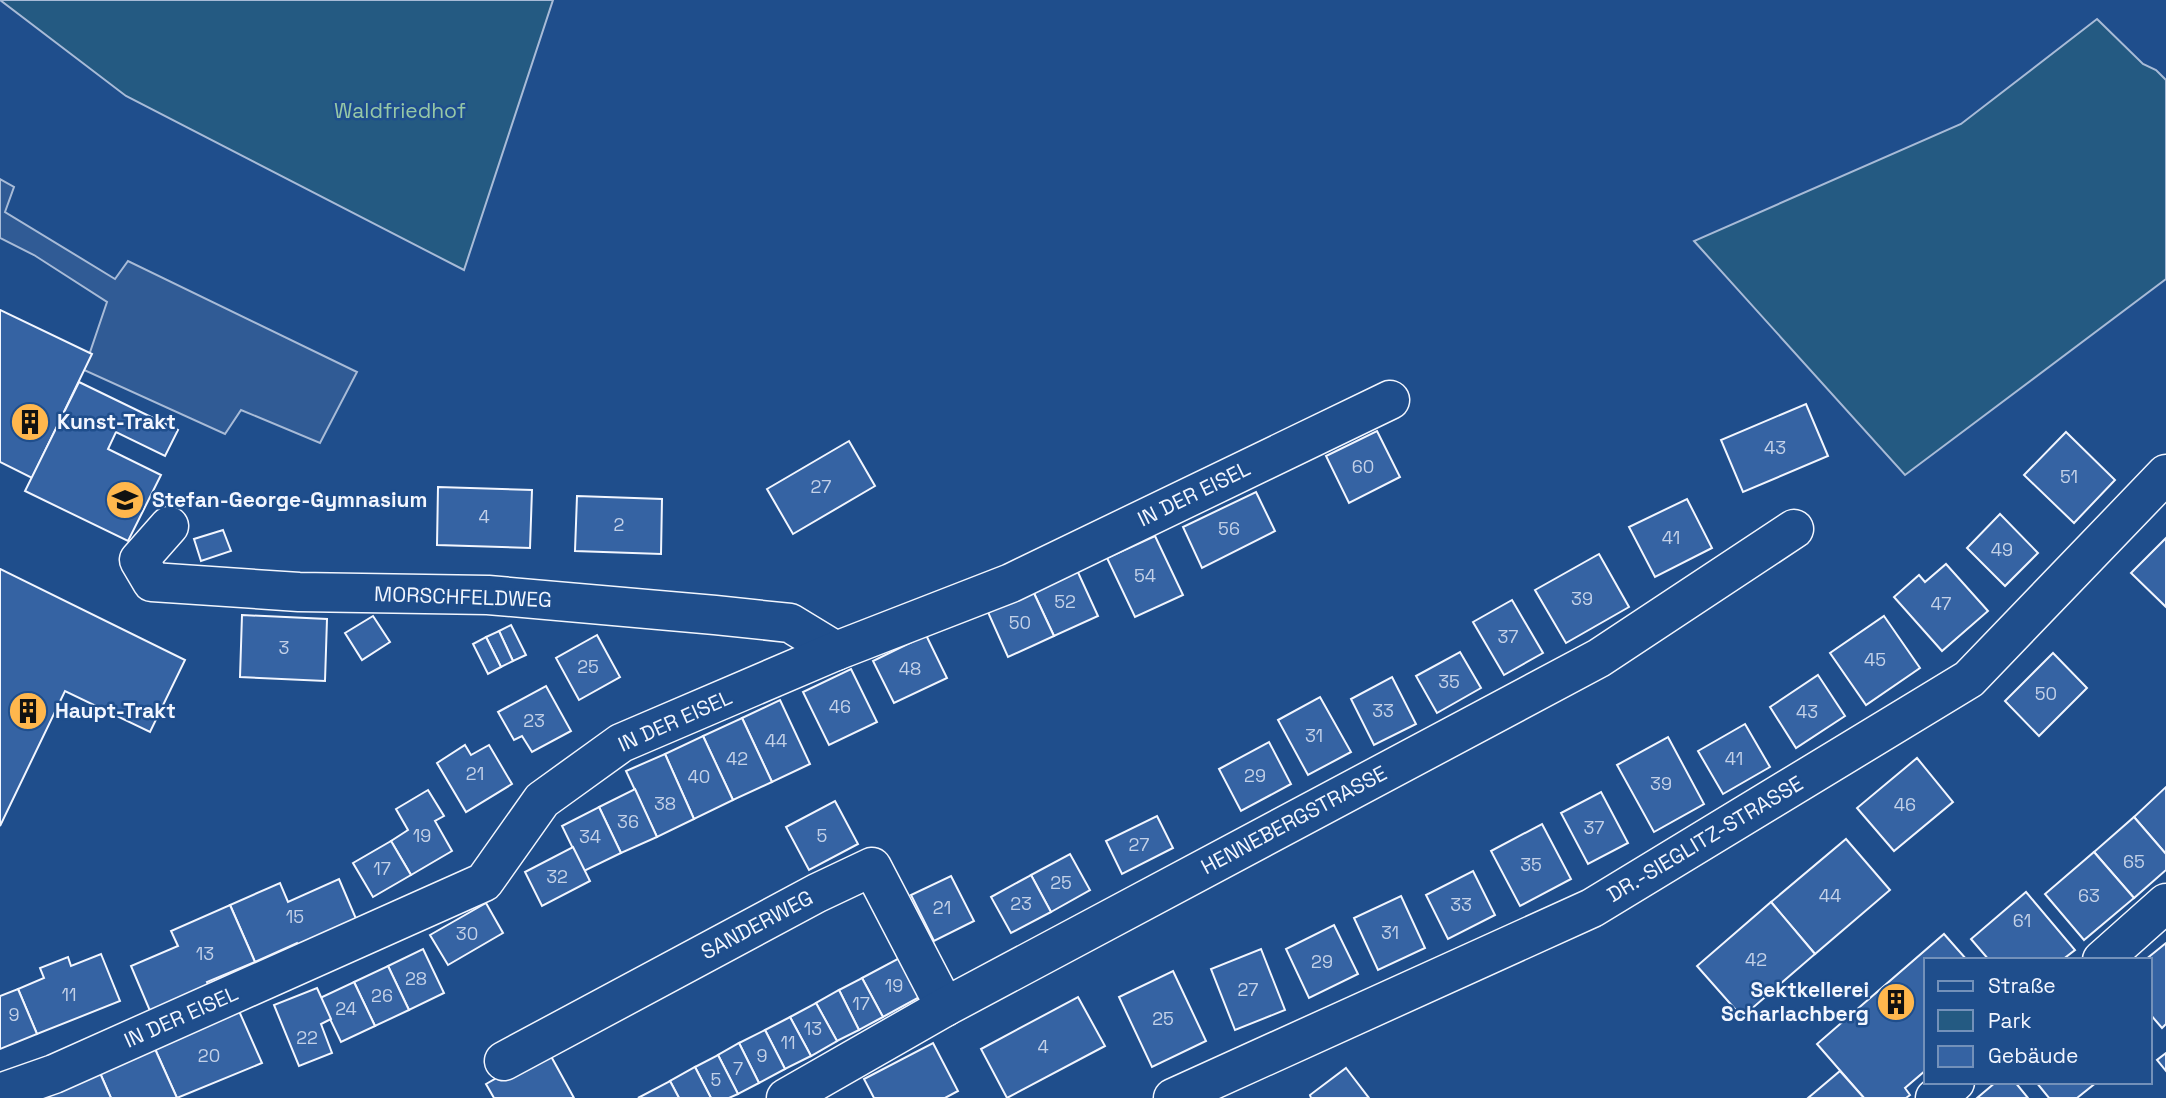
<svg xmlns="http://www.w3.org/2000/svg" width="2166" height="1098" font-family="'Space Grotesk',sans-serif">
<rect width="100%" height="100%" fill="#1f4e8c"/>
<g fill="#245a82" stroke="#a8bbd7" stroke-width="2">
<polygon points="0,0 553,0 464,270 126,96"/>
<polygon points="2097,19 2143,64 2156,70 2166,80 2166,279 1905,475 1694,241 1961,124"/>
</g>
<polygon fill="#305b95" stroke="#a8bbd7" stroke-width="2" points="0,179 14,187 5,212 115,279 128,261 357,372 320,443 241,410 225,434 84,370 107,302 34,255 0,238"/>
<g fill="#3563a3" stroke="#f2f6ff" stroke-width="2">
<polygon points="0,310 92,354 32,478 0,462"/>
<polygon points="79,382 178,430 165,456 116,432 108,449 161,475 128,541 25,491"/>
<polygon points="1806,404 1828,456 1743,492 1721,440"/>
<polygon points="1377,431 1400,477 1349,503 1326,456"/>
<polygon points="2066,432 2115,480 2074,523 2024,475"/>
<polygon points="849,441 875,486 793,534 767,489"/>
<polygon points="438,487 532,490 530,548 437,545"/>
<polygon points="1256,492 1275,531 1202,568 1183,527"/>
<polygon points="577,496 662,499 661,554 575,551"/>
<polygon points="1687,499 1712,548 1655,577 1629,527"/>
<polygon points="2000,514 2038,553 2005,586 1967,548"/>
<polygon points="223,530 231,551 201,561 194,539"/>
<polygon points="1155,536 1183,595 1135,617 1107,558"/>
<polygon points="2166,538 2166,607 2131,573"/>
<polygon points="1599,554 1629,607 1566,643 1535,590"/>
<polygon points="1946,564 1988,611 1942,651 1894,597 1919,575 1925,582"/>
<polygon points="1076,568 1098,616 1054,636 1032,589"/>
<polygon points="0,569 185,660 150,732 65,691 0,826"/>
<polygon points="1032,589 1054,636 1008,657 987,610"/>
<polygon points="1512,600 1543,653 1504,675 1473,622"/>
<polygon points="242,615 327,619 325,681 240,677"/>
<polygon points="373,616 390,642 362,660 345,633"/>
<polygon points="1884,616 1920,668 1866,705 1830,653"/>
<polygon points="511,625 526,655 513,661 499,631"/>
<polygon points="499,631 513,661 501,667 486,637"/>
<polygon points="597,635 620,677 579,700 556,658"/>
<polygon points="926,635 947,678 894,703 873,661"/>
<polygon points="486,637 501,667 488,674 473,644"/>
<polygon points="1460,652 1481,688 1437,713 1416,676"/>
<polygon points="2053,653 2087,688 2039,736 2005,701"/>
<polygon points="851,669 877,722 829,745 803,692"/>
<polygon points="1818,675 1845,716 1796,748 1770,707"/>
<polygon points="1392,677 1416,724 1374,745 1351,699"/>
<polygon points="546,686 571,731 532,752 522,736 514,740 498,712"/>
<polygon points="1320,697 1351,752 1308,775 1278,720"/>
<polygon points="780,700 810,764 772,782 742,718"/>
<polygon points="742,718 772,782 733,800 703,736"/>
<polygon points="1745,724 1770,767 1723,794 1698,751"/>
<polygon points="703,736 733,800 694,819 665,754"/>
<polygon points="1668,737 1704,804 1654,832 1617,765"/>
<polygon points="1269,742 1291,784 1241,811 1219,769"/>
<polygon points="465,745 471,755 489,745 512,784 466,812 437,763"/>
<polygon points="665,754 694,819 657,837 626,771"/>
<polygon points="1917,758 1953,802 1894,851 1857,808"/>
<polygon points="2166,787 2166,854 2134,817"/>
<polygon points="635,789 657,837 621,853 599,807"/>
<polygon points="428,790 444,816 435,821 452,851 411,875 391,841 408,830 396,809"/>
<polygon points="1601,792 1628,843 1588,864 1561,813"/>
<polygon points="835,801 858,844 809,870 786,827"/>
<polygon points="599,807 621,853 584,871 562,826"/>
<polygon points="1157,816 1173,848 1122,874 1106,841"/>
<polygon points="2134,817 2166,854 2166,870 2134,898 2094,852"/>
<polygon points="1542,824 1571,879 1520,906 1491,851"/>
<polygon points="1846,839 1890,890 1815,954 1771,902"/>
<polygon points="391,841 411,875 373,897 353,863"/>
<polygon points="573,847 590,881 542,906 525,872"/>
<polygon points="2094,852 2134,898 2084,940 2045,894"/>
<polygon points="1070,854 1090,890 1051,912 1031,875"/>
<polygon points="1473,871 1495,915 1448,939 1426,895"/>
<polygon points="1031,875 1051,912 1011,933 991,897"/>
<polygon points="951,876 974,921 934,941 911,895"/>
<polygon points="339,879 360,928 302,954 297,943 255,962 230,905 280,883 288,902"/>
<polygon points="2026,892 2075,950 2062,960 1989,960 1971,939"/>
<polygon points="1401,896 1425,948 1378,970 1354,918"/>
<polygon points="1771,902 1815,954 1742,1017 1697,966"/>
<polygon points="486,903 503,933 448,965 430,935"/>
<polygon points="230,905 255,962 207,982 212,993 153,1018 131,966 178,946 171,931"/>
<polygon points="1334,925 1358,974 1309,998 1286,949"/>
<polygon points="1944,934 1967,960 1926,960 1926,1070 1905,1088 1910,1095 1906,1098 1864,1098 1817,1044"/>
<polygon points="2166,943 2166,1024 2162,1028 2150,1014 2150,960 2145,960"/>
<polygon points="423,949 444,993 409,1010 388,966"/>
<polygon points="1261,949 1285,1010 1235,1030 1211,969"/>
<polygon points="101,954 120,1001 37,1034 18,989 44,978 40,968 68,957 71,966"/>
<polygon points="905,955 925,994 883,1017 862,978"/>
<polygon points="388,966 409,1010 375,1026 354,982"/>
<polygon points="1173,971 1206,1041 1152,1067 1119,997"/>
<polygon points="862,978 883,1017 859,1030 839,990"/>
<polygon points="354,982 375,1026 341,1042 320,998"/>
<polygon points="317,988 331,1019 321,1024 332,1053 299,1066 274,1005"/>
<polygon points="18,989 37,1034 0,1049 0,996"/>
<polygon points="839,990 859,1030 837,1041 816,1003"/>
<polygon points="1078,997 1105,1046 1007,1098 981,1049"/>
<polygon points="816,1003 837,1041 811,1056 790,1017"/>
<polygon points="239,1011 262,1063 177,1098 155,1049"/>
<polygon points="790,1017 811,1056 785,1069 765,1030"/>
<polygon points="765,1030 785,1069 759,1083 739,1043"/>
<polygon points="739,1043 759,1083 738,1094 718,1055"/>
<polygon points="933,1043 958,1091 945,1098 874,1098 864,1079"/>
<polygon points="155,1049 177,1098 111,1098 100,1073"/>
<polygon points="547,1049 574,1098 494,1098 486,1084"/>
<polygon points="2166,1053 2166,1071 2157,1060"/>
<polygon points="718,1055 738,1094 729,1098 711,1098 695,1067"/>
<polygon points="695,1067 711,1098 679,1098 670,1081"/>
<polygon points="1346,1068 1369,1098 1311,1098 1310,1095"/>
<polygon points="1840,1071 1864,1098 1808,1098"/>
<polygon points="100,1073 111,1098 42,1098"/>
<polygon points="670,1081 679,1098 638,1098"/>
<polygon points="1996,1082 2015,1082 2028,1098 1977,1098"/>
<polygon points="2036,1082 2097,1082 2077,1098 2049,1098"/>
</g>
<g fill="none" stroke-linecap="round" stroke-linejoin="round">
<g stroke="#f2f6ff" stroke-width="41">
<g id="minor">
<polyline points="169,526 139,560 152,582 299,592 488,595 715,615 790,623 836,651"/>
<polyline points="2102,960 2166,903"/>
<polyline points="504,1061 817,893 872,867 945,1007"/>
<polyline points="0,1093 54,1074 484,882 542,800 621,743 836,651 1011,583 1390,400"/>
<polyline points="786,1098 945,1007 1599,658 1794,529"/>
<polyline points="1173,1098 1592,908 1969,679 2166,474"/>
<polyline points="1935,1098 1955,1082"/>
</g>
</g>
<use href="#minor" stroke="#1f4e8c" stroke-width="38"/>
</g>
<defs>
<g id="building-disc" transform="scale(2.0125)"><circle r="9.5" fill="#ffb74d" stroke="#1f4e8c"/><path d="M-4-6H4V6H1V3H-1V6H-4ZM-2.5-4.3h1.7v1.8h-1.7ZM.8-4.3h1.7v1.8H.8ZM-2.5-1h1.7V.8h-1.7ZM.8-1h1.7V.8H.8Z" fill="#111"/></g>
<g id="school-disc" transform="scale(2.0125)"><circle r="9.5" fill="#ffb74d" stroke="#1f4e8c"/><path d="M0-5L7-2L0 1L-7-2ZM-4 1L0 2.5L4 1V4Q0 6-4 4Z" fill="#111"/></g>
</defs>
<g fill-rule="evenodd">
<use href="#building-disc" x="30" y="422"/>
<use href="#school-disc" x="125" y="500"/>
<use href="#building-disc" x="28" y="711"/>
<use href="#building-disc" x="1896" y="1002"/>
</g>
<g text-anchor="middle" stroke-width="5" stroke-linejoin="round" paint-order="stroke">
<g font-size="18" fill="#c3d1e8">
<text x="1775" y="454">43</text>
<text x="1363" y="473">60</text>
<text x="2069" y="483">51</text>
<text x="821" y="493">27</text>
<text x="484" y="523">4</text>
<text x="619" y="531">2</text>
<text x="1229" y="535">56</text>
<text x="1671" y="544">41</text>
<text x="2002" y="556">49</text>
<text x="1145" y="582">54</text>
<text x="1582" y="605">39</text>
<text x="1065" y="608">52</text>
<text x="1941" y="610">47</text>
<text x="1020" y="629">50</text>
<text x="1508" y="643">37</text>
<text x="284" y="654">3</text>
<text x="1875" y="666">45</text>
<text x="588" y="673">25</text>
<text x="910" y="675">48</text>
<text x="1449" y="688">35</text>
<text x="2046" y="700">50</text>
<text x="840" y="713">46</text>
<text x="1383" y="717">33</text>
<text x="1807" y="718">43</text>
<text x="534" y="727">23</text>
<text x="1314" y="742">31</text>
<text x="776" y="747">44</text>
<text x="737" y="765">42</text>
<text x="1734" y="765">41</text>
<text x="475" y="780">21</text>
<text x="1255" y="782">29</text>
<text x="699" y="783">40</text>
<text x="1661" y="790">39</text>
<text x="665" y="810">38</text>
<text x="1905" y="811">46</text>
<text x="628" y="828">36</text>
<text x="1594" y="834">37</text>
<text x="422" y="842">19</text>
<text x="822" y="842">5</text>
<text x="590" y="843">34</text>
<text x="1139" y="851">27</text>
<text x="2134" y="868">65</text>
<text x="1531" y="871">35</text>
<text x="382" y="875">17</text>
<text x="557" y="883">32</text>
<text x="1061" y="889">25</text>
<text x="1830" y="902">44</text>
<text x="2089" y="902">63</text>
<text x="1021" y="910">23</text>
<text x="1461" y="911">33</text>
<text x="942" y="914">21</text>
<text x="295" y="923">15</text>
<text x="2022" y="927">61</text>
<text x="1390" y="939">31</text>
<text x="467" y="940">30</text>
<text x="205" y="960">13</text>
<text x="1756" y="966">42</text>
<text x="1322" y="968">29</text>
<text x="416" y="985">28</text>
<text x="894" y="992">19</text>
<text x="1248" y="996">27</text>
<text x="69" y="1001">11</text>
<text x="382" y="1002">26</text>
<text x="861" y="1010">17</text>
<text x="346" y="1015">24</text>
<text x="14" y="1021">9</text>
<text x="1163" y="1025">25</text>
<text x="813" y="1035">13</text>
<text x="307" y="1044">22</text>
<text x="788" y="1049">11</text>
<text x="1043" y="1053">4</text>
<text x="209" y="1062">20</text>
<text x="762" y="1062">9</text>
<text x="738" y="1075">7</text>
<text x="716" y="1086">5</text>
</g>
<g font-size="21" fill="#97c8a6" stroke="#1f4e8c">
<text x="400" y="118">Waldfriedhof</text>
</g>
<g font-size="21" font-weight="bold" fill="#f2f6ff" stroke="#1f4e8c" text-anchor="start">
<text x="57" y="429">Kunst-Trakt</text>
<text x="152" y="507">Stefan-George-Gymnasium</text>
<text x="55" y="718">Haupt-Trakt</text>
<text x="1869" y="997" text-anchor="end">Sektkellerei<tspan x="1869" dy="24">Scharlachberg</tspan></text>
</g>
<g font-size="21" fill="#f2f6ff" stroke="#1f4e8c">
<text transform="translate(1194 494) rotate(-26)" y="7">IN DER EISEL</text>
<text transform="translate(463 597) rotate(2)" y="7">MORSCHFELDWEG</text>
<text transform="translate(675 721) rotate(-24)" y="7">IN DER EISEL</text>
<text transform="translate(1294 820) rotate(-28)" y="7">HENNEBERGSTRASSE</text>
<text transform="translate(1705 839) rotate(-31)" y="7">DR.-SIEGLITZ-STRASSE</text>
<text transform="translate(757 925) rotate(-28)" y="7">SANDERWEG</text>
<text transform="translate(181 1017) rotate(-24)" y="7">IN DER EISEL</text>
</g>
</g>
<rect x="1924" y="958" width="228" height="126" fill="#1f4e8c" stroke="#7391ba" stroke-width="2"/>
<rect x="1938" y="981" width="35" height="10" fill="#1f4e8c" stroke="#7391ba" stroke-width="2"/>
<text x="1988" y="993" font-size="21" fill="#f2f6ff">Straße</text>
<rect x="1938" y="1010" width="35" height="21" fill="#245a82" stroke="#7391ba" stroke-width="2"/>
<text x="1988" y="1028" font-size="21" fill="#f2f6ff">Park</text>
<rect x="1938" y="1046" width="35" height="21" fill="#3563a3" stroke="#7391ba" stroke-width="2"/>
<text x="1988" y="1063" font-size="21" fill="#f2f6ff">Gebäude</text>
</svg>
